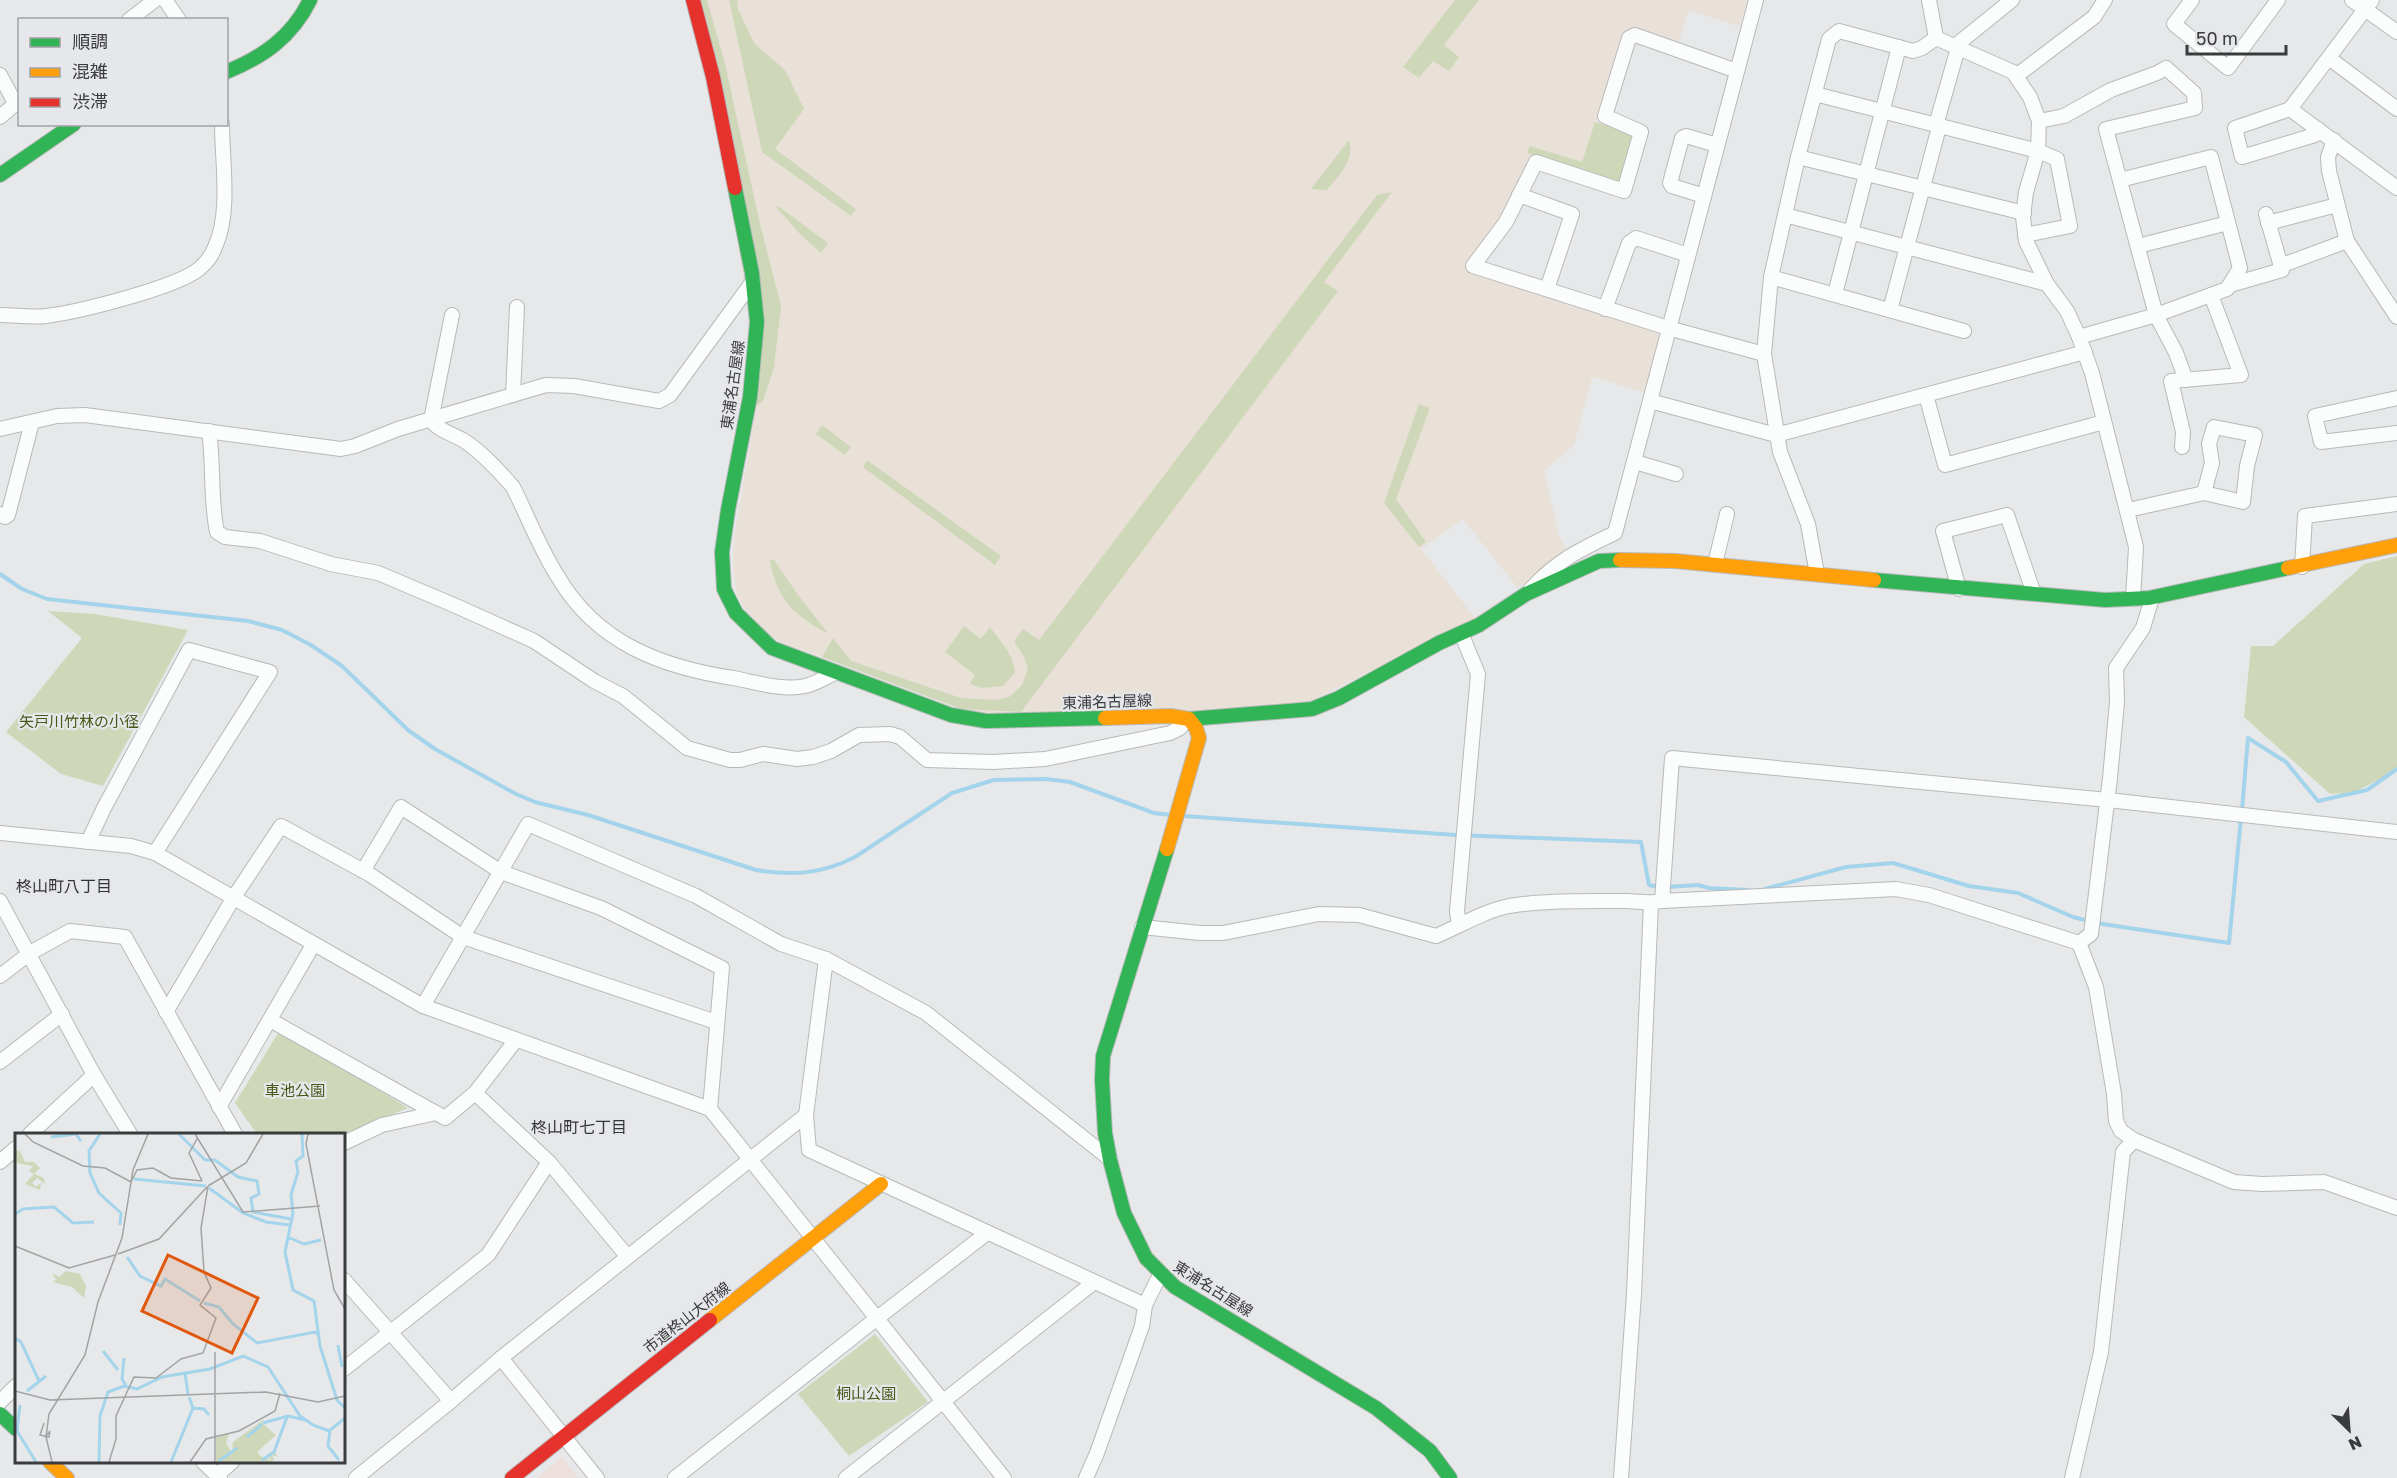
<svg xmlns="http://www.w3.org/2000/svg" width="2397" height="1478" font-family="'Golos Text','Noto Sans JP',sans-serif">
<rect width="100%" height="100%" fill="#e7e8e9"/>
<polygon fill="#ecdfdc" points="562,1457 578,1478 537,1478"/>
<polygon fill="#e9e0d7" points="703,0 1747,0 1740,26 1688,10 1678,45 1627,29 1596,121 1638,136 1622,184 1532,155 1519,188 1489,238 1465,267 1619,320 1661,330 1662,335 1646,393 1592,377 1574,445 1544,471 1560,539 1569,552 1518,588 1463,519 1421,549 1476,619 1308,702 1253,709 984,715 781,642 765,632 744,608 737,594 733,570 734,539 759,390"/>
<g fill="#ced8b9">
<polygon points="699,0 707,0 725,64 760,224 781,306 774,368 763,401 754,407 761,356"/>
<polygon points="729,0 737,0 738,9 754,43 785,70 804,109 775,149 856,209 851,216 762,152"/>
<polygon points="1455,0 1479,0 1444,45 1459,57 1449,71 1433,61 1419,78 1403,67"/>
<polygon points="1595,122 1638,136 1622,184 1527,153 1530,146 1582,162"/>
<path d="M1349,140C1355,161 1339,175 1327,190L1311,189Z"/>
<polygon points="1392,192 1324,282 1338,291 1021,712 961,709 822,657 833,638 851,661 961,698 996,700 1009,697 1022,685 1028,669 1024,657 1014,641 1023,629 1039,640 1377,195"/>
<polygon points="778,206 828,243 821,253 800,234 776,207"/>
<polygon points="1419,404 1430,408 1396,499 1426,542 1419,547 1384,503"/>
<polygon points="822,425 851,447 845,455 816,434"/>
<polygon points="867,460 1001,556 995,565 863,467"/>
<polygon points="2397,556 2397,770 2353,793 2330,794 2244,717 2251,646 2273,646 2364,564"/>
<path d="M770,560H774L798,595L827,632L826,633C792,613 777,600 770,560Z"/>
<polygon points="48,611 95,614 188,630 103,786 61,774 6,732 82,638"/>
<path d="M964,626L981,639L990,627C1000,641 1015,656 1015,673L1003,686L982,688L970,684L975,675L945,652Z"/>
<polygon points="280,1030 408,1108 343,1134 257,1134 235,1103"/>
<polygon points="875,1334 928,1402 849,1456 798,1394"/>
</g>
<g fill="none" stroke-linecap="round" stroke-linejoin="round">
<g stroke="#a4d4eb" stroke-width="4">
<path d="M0,574L22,589L47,599L248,621L282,630L311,645L342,666L408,730L435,749L516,794L535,802L588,815L756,870C793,876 822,874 855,857L952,793L994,780L1046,779L1070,782L1154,813L1171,815"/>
<polyline points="2242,810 2248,738 2286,762 2318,801 2367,790 2397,769"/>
<polyline points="1184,816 1456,835 1641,842 1649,885 1659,887"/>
<polyline points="1667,887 1698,885 1709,888 1748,890"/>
<polyline points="1765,889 1846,867 1893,863 1969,886 2018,893 2073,917 2089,921"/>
<polyline points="2096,923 2229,943 2241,818"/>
</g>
<g stroke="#b8b9ba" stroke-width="16">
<g id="street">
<polyline points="165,0 179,20"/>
<polyline points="1929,0 1936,38"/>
<polyline points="2192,0 2174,24 2228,68 2278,0"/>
<polyline points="2352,0 2397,32"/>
<polyline points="129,20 155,0"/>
<polyline points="1936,38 2013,72 2030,97 2039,121 2038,151 2026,192 2023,217 2026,241 2047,284 2067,311 2079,337 2092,373 2136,547 2133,599"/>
<polyline points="1955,46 2012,0"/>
<polyline points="2329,58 2397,109"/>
<polyline points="1737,71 1635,35 1629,38 1605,116 1641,132 1624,191 1536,162 1506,222 1473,266 1668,328 1764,354"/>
<polyline points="0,75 15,103"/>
<polyline points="2016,76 2094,17 2105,0"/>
<polyline points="1815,94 2038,151 2057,159 2070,226 2025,235"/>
<polyline points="2290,109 2397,188"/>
<polyline points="0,117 20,100"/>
<polyline points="2039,121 2064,116 2111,90 2157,73 2166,68 2194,93 2195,108 2106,129 2156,315 2176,353 2186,380"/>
<polyline points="2318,129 2315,135 2242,157 2235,128 2290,109 2372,0"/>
<polyline points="2334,140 2328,157 2329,171 2347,241 2397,317"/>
<polyline points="1798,157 2024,213"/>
<polyline points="1519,195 1572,214 1547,289"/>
<polyline points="1704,196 1672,186 1670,183 1682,138 1686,136 1717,145"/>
<polyline points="1785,215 2047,284"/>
<polyline points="2268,223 2337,205"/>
<polyline points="2138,246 2228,223"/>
<polyline points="2280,266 2347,241"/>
<polyline points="1771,277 1964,331"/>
<polyline points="2230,285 2282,270 2266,214"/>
<polyline points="1835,294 1899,47"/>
<polyline points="1605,309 1629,243 1636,238 1688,255"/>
<polyline points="1890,310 1938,131 1936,125 1958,48"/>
<path d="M0,315C15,315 31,318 46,316C78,312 175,288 199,269C206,263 212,256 215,247C231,213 222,161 222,124"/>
<polyline points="2079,337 2156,315 2227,289 2240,268 2211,157 2120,180"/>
<polyline points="513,395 517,307"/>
<polyline points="1926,395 1945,465 2104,422"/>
<polyline points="2397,398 2315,416 2321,442 2397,433"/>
<polyline points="1650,401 1776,435 2085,352"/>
<path d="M431,420C437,430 453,434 463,440C482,452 499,471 513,487C528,517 540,549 558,577C597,643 661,667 733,678C755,682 783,691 805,686C815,684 826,677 835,673"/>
<polyline points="431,420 452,315"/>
<polyline points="0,429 57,416 85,415 341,449 355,446 398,429 546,385 574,386 659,401 670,395 753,281"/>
<path d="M209,431C214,465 210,499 217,532L225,537L260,541L331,564L378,573L456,606L534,641L594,681L623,696L687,748L730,760H740L763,754L797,759L813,757L831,751L859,735L890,734L900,737L927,760L993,762L1045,759L1170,733L1180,728L1186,719"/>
<polyline points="2182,447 2183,432 2171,381 2241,375 2211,295"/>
<polyline points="1635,462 1676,474"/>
<polyline points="2128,510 2204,493 2243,502 2247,466 2255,435 2214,427 2209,444 2212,463 2204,493"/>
<polyline points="0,514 5,517 8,515 32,422"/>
<polyline points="1715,564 1727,514"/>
<polyline points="2302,567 2305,516 2397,504"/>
<polyline points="1817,574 1808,524 1780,452 1764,354 1771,277 1798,157 1829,39 1839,31 1913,51 1922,48 1936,38"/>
<polyline points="1959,589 1943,531 2007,515 2034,594"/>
<path d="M1530,590C1556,561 1581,549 1615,533L1756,0"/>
<polyline points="0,833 131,846 155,853 423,1006 710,1109 1004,1478"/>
<polyline points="88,842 104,808 189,650 270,672 155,853"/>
<polyline points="363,871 401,807 501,872 601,908 722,968 710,1109"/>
<polyline points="0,901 94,1075 130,1134"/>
<polyline points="1662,901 1672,758 2108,800 2397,832"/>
<polyline points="1459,925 1457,911 1478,674 1461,633"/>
<path d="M1142,927L1200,933H1223L1319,914L1359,915L1436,936C1460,926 1484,911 1509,906C1545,900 1589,901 1625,901C1639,901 1649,904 1662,901L1896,889L1929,895L2079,943"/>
<polyline points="2079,943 2096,987 2114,1094 2116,1121 2121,1131 2134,1140 2234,1182 2262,1184 2324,1182 2397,1208"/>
<polyline points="2079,943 2091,934 2110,778 2117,702 2116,668 2143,628 2152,598"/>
<polyline points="826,959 806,1115 809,1150 1145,1305"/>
<polyline points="0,976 30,953 70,931 125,937 235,1134"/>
<polyline points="423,1006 528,824 696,896 781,944 826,959 926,1013 1110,1159"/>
<polyline points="166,1012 234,897 281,826 369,874 463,937 716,1022"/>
<polyline points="270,1020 445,1118 475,1093 516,1040"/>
<polyline points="0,1062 62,1014"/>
<polyline points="475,1093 549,1162 627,1256"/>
<polyline points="219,1107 313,945"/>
<polyline points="30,1134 94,1075"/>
<polyline points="344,1143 382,1125 436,1113"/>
<polyline points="0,1162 16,1148"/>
<polyline points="344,1280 451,1401"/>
<polyline points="501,1358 597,1478"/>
<polyline points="344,1369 488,1255 549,1162"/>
<polyline points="0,1402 16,1386"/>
<polyline points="203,1462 220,1478"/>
<polyline points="217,1475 232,1462"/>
<polyline points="356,1478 451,1401 501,1358 806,1115"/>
<polyline points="675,1478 876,1319 987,1233"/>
<polyline points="846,1478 1093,1283"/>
<polyline points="1086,1478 1097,1453 1142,1326 1145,1305 1160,1275"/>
<polyline points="1621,1478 1634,1294 1651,904"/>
<polyline points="2072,1478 2101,1352 2123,1152 2134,1140"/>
</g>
</g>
<g stroke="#b8b9ba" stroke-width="16">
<g id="fast">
<path d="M226,72C263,57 292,37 310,0"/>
<polyline points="0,175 74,124"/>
<polyline points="735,188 752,273 757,322 750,397 728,510 722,552 724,589 736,613 772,648 951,715 986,721 1105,718"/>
<polyline points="1874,580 2105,600 2149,598 2288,568"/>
<polyline points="1189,719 1312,709 1339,698 1439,643 1479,625 1526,594 1599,561 1620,560"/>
<polyline points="1167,849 1103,1056 1102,1080 1105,1133 1110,1160 1124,1213 1146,1258 1175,1287 1376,1408 1430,1451 1450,1478"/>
<polyline points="0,1414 16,1429"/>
</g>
</g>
<g stroke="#b8b9ba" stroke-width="16">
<g id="slow">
<polyline points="1620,560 1675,561 1874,580"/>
<polyline points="2288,568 2397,545"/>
<polyline points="1105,718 1170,716 1189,719 1196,728 1199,738 1167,849"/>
<polyline points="710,1320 881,1184"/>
<polyline points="50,1462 67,1478"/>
</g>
</g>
<g stroke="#b8b9ba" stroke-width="16">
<g id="jam">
<polyline points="693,0 713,77 735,188"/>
<polyline points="512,1478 710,1320"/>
</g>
</g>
<use href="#street" stroke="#fbfcfc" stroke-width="14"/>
<use href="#fast" stroke="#30b455" stroke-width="14"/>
<use href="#slow" stroke="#ff9f0a" stroke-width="14"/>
<use href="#jam" stroke="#e5322d" stroke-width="14"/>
</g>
<g text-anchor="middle" stroke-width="4.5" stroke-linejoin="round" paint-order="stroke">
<g font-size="15" fill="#3a3b3c" stroke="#e6e7ea">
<text transform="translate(733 385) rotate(-82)" y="5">東浦名古屋線</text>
<text transform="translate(1107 702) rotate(-2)" y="5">東浦名古屋線</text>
<text transform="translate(1213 1289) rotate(32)" y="5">東浦名古屋線</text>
<text transform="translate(687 1318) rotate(-38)" y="5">市道柊山大府線</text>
</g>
<g font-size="15" fill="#485817" stroke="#e6e7ea">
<text x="79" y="727">矢戸川竹林の小径</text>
<text x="295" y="1096">車池公園</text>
<text x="866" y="1399">桐山公園</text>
</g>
<g font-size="16" fill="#343537" stroke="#e6e7ea">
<text x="64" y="892">柊山町八丁目</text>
<text x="579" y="1133">柊山町七丁目</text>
</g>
</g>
<g transform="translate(15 1133)">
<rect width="330" height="330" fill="#e7e8e9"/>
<path d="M0,17L5,18L10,29H19L25,35L19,41L29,45L30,51L22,45L17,50L21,54L26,50L25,57L10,51L19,41L14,38L18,33L2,30ZM51,138L65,141L71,153L69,165L57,154L38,149L41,147L37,140L44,144ZM249,286L247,290L261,302L243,318L244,322L256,328L252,321L259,319L263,324L257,322L259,327L256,329H201V305L214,301L211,310L217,320L218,309Z" fill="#ced8b9"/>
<path fill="none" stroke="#a4d4eb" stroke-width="3" d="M85,1L74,18L75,40L84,60L106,80L105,92M164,1L190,27H200L223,44L242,48L244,61L236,65L238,79L276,86M287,1L288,23L281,28L283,39L276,62L278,80L270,119L278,157L299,168L305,213L322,267L330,275M36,4L61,1L66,8M119,46L191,53M194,55L228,80L251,89L275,92M0,81L8,76L39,74L58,90L79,89M273,104L289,111L306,107M112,124L125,143L146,153L150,146L185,168M189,170L204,174L218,191L242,210L300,199L304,202M0,205L6,209L24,248M323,212L327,234M88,218L103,237M109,225L107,246L111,253M170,240L173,261M12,258L31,243M5,272L2,298L21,329M178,275L189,276L194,282M248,290L273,283L290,287M315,297L313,313L324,327M232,304L247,291M247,327L259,319L272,284M204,328L222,315M84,329L85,283L93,259L109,253L122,256L147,244L195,236L228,223L253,234L285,283L298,292L314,298L330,285M156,329L178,275L174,264"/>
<path fill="none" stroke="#a2a3a4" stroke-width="1.5" d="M10,1L18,9L68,33L90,35L116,49L122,37L138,35L156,45L187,48M180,1L228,79L305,73M293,1L291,11L319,157L330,176M182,6L174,20L187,48M193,53L231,30L248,1M0,113L54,135L100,122M103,121L144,106L192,54M0,258L35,267L251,259L303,269L330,263M29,290L25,302L34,304L35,298L32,302M37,329L31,304L34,281L70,222L83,169L107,105L118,37L133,1M94,329L101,306V283L119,244L141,245L166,226L188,220L201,185L185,172L196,155L189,139L186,95L193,53M175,329L191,306L224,298L260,278L265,260M200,329V219"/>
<path fill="#df580e" fill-opacity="0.15" stroke="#df580e" stroke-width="3" d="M153,122L243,165L217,220L127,178Z"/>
<rect width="330" height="330" fill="none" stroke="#3a3b3c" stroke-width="3"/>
</g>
<rect x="18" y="18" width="210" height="108" fill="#e6e7ea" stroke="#a1a2a4" stroke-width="1.5"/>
<rect x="30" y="38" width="30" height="9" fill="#30b455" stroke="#a1a2a4" stroke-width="1.5"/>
<text x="72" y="48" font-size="18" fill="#3a3b3c">順調</text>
<rect x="30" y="68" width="30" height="9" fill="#ff9f0a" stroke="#a1a2a4" stroke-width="1.5"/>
<text x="72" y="78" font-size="18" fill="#3a3b3c">混雑</text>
<rect x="30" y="98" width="30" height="9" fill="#e5322d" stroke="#a1a2a4" stroke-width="1.5"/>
<text x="72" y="108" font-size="18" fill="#3a3b3c">渋滞</text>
<g transform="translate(2349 1430) rotate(155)" stroke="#e6e7ea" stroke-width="4.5" paint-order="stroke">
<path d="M0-4.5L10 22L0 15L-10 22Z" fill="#3a3b3c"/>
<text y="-9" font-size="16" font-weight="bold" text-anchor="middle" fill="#3a3b3c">N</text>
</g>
<path d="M2187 45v9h99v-9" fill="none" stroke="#3a3b3c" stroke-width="3"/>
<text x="2196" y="45" font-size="18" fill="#3a3b3c" stroke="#e6e7ea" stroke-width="4.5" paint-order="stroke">50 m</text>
</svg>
